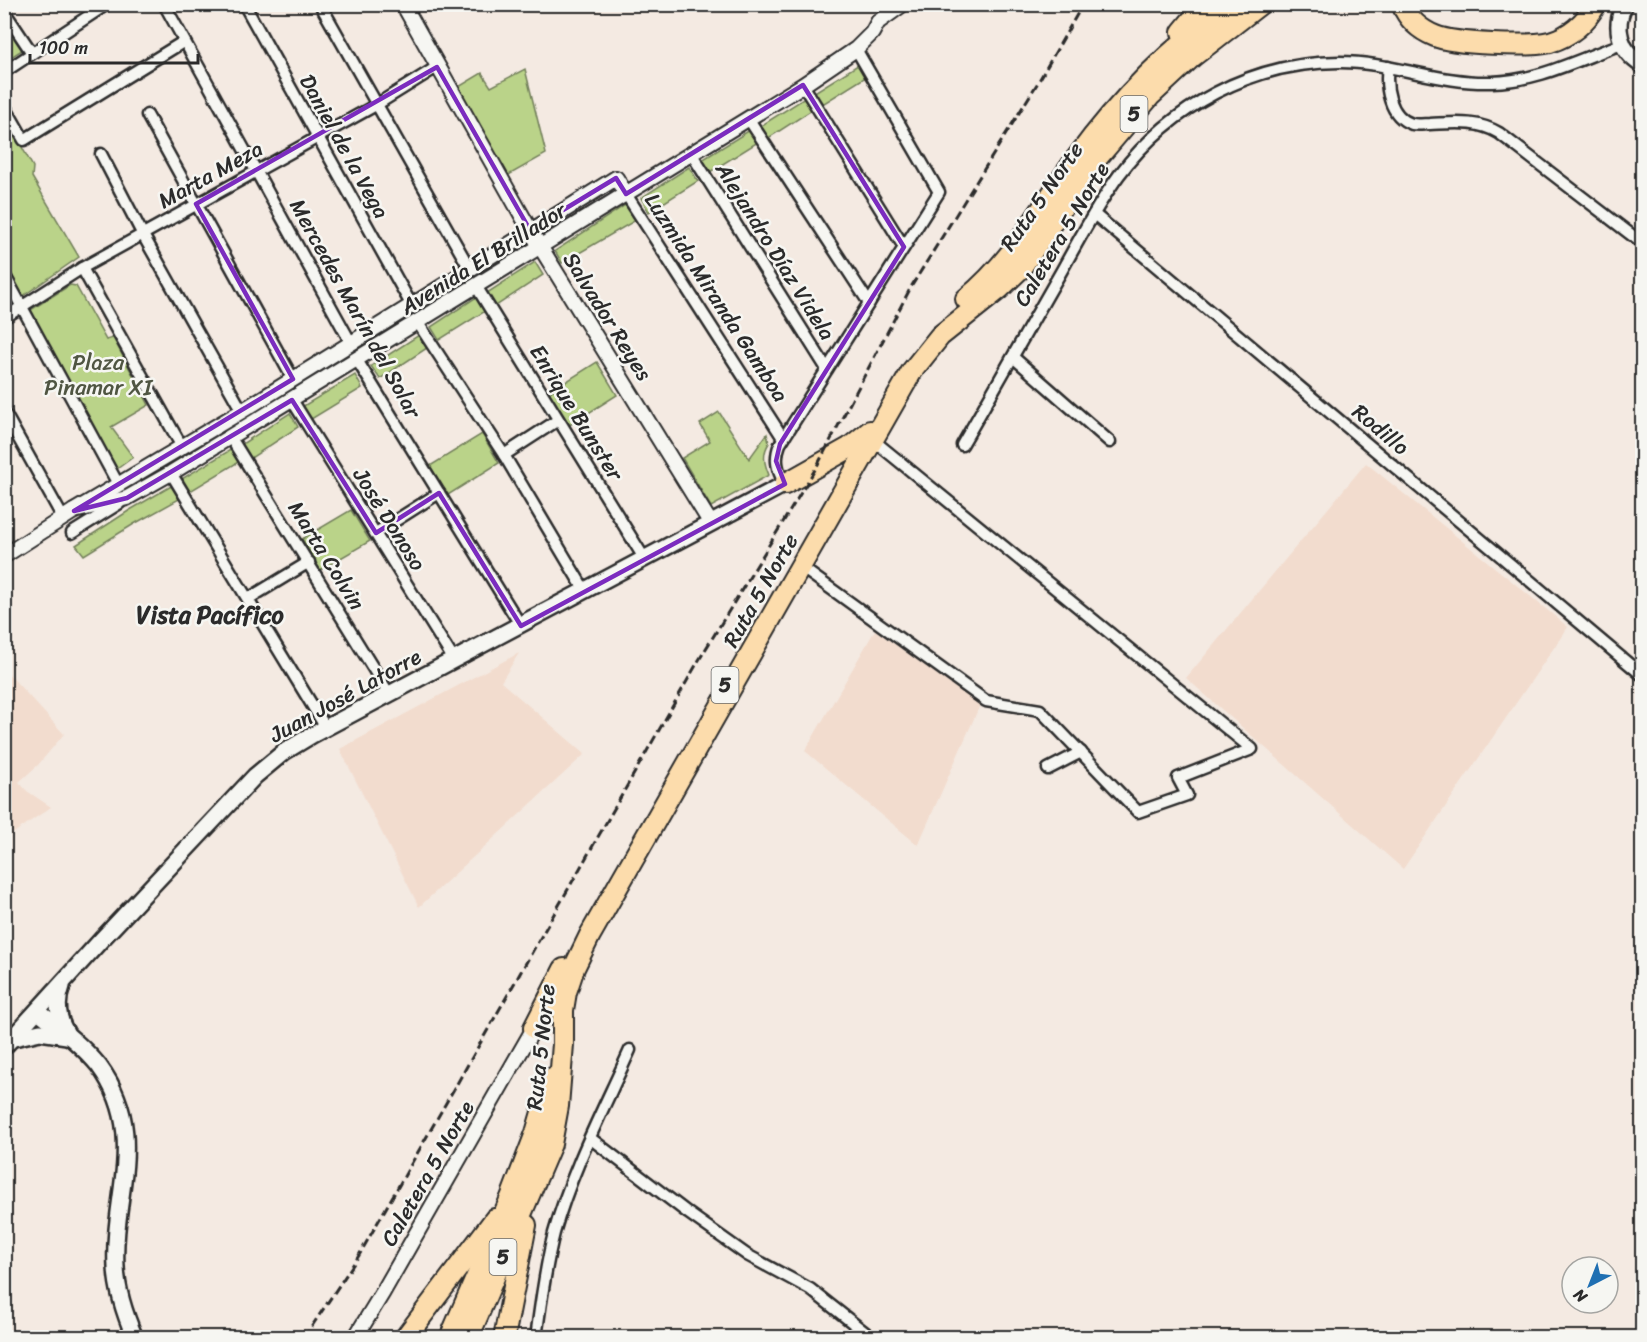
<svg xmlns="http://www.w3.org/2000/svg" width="1647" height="1342" font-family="Sriracha,sans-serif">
<rect width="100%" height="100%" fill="#f4eae2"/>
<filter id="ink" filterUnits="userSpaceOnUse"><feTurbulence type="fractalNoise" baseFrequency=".0167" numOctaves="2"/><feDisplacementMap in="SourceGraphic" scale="12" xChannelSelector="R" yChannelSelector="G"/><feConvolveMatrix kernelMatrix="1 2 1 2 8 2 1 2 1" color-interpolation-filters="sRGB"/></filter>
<g filter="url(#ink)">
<g fill="#f2dcce">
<polygon points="1366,463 1568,627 1403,869 1186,678"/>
<polygon points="875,630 980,705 918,845 805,751"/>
<polygon points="519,653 501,682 585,754 419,907 340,749"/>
<polygon points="5,670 64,734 38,765 19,782 27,791 51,807 5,839"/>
</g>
<g fill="#bad389" stroke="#727f5a" stroke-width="1.5">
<polygon points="5,24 22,50 5,61 4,61"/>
<polygon points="861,63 869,75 821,105 813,93"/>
<polygon points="525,69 546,154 507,176 457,88 482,73 491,87"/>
<polygon points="808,96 815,108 767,139 759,127"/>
<polygon points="4,115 33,167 32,177 79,257 23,296 5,263"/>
<polygon points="750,130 758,142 710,172 702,160"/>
<polygon points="689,167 698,181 649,212 641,198"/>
<polygon points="625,205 636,220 562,263 555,251"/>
<polygon points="535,262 543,275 496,306 487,293"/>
<polygon points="70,285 76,286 106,340 113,338 149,405 111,427 133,457 117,469 29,311"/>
<polygon points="478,296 487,310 439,340 431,327"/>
<polygon points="419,335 427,348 380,379 371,366"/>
<polygon points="597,362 617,395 568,426 548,393"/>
<polygon points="355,375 362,388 308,421 300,408"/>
<path d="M719,412L749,459L767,434L769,443C762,454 764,463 769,475L711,507L682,458L710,441L700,424Z"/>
<polygon points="290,413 298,427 251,458 242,444"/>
<polygon points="482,434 499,463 448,495 430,466"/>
<polygon points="232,449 240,461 187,493 180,480"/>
<polygon points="173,485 181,498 134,524 84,555 76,545 130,510"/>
<polygon points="351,510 370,541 320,570 302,539"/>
</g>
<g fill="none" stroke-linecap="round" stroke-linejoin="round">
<g stroke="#2b2b2b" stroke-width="15">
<g id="minor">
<polyline points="164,4 351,343"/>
<polyline points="244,4 412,306"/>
<polyline points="320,4 470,269"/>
<polyline points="4,11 32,53"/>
<path d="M1388,67C1385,86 1389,117 1412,124C1417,125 1425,124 1430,124C1455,123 1477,120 1499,133L1642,243"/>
<polyline points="4,72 107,4"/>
<polyline points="803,85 904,247"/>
<polyline points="4,105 24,140 183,42"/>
<polyline points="147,115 293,379"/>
<polyline points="748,118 869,303"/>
<polyline points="691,153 827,369"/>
<polyline points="101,154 143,235 242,411"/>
<polyline points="626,194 783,438"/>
<polyline points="1094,214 1642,675"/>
<polyline points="82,268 182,447"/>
<polyline points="4,274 118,484"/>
<polyline points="476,286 644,558"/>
<polyline points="4,318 82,268 376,105 437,67"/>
<polyline points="418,323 504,455 585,591"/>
<polyline points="1013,357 1110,442"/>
<polyline points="357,360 521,626"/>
<polyline points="292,400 454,660"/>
<polyline points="4,412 63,518"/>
<polyline points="231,438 389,694"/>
<path d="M962,445C993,392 1023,338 1054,284C1075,248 1094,209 1119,175C1171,106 1252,62 1340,62C1391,62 1441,84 1492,82C1539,81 1579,59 1622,44"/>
<polyline points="504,455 558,420"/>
<polyline points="171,473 326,728"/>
<path d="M785,484C777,470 774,459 780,444L939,192L856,49"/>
<polyline points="72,533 120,503"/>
<polyline points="376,533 439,493"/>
<polyline points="801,567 986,701 1040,710 1138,812 1187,795 1178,778 1252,749 873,440"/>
<polyline points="248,599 309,562"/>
<polyline points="1048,769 1081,752"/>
<polyline points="590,1138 688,1213 747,1255 810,1289 872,1338"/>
<path d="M536,1338C541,1302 545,1268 554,1233C572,1169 603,1110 630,1050"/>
</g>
</g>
<g stroke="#2b2b2b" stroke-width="18">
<g id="tertiary">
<polyline points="403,4 530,230 710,522"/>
<polyline points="74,511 127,498 171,473 803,85 856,49 872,33 878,22 903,4"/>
<polyline points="4,556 74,511 242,411 616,178 626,194"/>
<polyline points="355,1338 383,1292 534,1028"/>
</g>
</g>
<g stroke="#2b2b2b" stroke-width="20">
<g id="secondary">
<path d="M1625,4C1612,28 1621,52 1642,65"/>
<path d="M62,986C56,1002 57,1017 66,1032"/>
<path d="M38,1011C59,1028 82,1045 99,1066C149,1134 112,1194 116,1267C117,1292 125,1315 135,1338"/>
<polyline points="14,1038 40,1032 67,1036"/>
<polyline points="4,1047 102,939 255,776 284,752 312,735 785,484"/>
</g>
</g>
<g stroke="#2b2b2b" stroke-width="24">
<g id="motorway">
<path d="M1402,4C1408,19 1420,30 1435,36C1454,44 1530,47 1550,42C1570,36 1586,22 1596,4"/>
<polyline points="1182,32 1205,4"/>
<path d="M966,299C1015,259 1039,210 1076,159C1119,100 1172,47 1231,4"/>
<polyline points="785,484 849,448 870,431"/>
<polyline points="534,1028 564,969"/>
<polyline points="405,1338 495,1219"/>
<polyline points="450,1338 511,1198 536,1133 552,1078"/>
<polyline points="468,1338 551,1144 558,1106 563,1044 563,1010 566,992 574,968 590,935 912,371 940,336 999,289 1020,269 1092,164 1150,96 1193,56 1260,4"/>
<polyline points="504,1338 526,1225"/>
</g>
</g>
<use href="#minor" stroke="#f6f6f2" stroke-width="10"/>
<use href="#tertiary" stroke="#f6f6f2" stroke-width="14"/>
<use href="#secondary" stroke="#f6f6f2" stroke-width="15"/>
<use href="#motorway" stroke="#fcdcac" stroke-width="20"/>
<polyline stroke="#2b2b2b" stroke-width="3" stroke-dasharray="9 4.5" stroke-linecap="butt" points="304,1338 358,1257 699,660 816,468 911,287 1037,84 1083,4"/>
</g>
</g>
<path fill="none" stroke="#7b2cbf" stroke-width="4.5" stroke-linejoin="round" d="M437,67L530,230L616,178L626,194L803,85L904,247L780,444L776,461L785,484L521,626L439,493L376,533L292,400L127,498L74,511L293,379L196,204Z"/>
<g text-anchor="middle" stroke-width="5" stroke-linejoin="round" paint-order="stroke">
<g fill="#f6f6f2" stroke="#686867" stroke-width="1.5">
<rect x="1120.5" y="96" width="27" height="36" rx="4.5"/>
<rect x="711.5" y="667" width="27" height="36" rx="4.5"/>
<rect x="489.5" y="1239" width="27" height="36" rx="4.5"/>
</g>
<g font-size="21" font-weight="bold" fill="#2b2b2b">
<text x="1134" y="121">5</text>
<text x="725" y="692">5</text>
<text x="503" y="1264">5</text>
</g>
<g font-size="22" fill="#2b2b2b" stroke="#f6f6f2">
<text transform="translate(345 146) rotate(61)" y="8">Daniel de la Vega</text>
<text transform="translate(210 174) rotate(-29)" y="8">Marta Meza</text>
<text transform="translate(1041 196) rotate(-55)" y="8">Ruta 5 Norte</text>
<text transform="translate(1061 234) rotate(-59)" y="8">Caletera 5 Norte</text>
<text transform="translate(776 251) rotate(58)" y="8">Alejandro Díaz Videla</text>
<text transform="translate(483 258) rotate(-32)" y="8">Avenida El Brillador</text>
<text transform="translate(717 297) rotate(57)" y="8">Luzmida Miranda Gamboa</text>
<text transform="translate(356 308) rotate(61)" y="8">Mercedes Marín del Solar</text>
<text transform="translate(608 316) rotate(58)" y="8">Salvador Reyes</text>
<text transform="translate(577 412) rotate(58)" y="8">Enrique Bunster</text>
<text transform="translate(1381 429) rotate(40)" y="8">Rodillo</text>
<text transform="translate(390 519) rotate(58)" y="8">José Donoso</text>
<text transform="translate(327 555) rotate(58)" y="8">Marta Colvin</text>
<text transform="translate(760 590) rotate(-60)" y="8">Ruta 5 Norte</text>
<text transform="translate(345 695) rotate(-29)" y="8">Juan José Latorre</text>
<text transform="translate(540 1047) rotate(-84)" y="8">Ruta 5 Norte</text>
<text transform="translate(427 1173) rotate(-60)" y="8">Caletera 5 Norte</text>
</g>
<g font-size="22" fill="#4f5542" stroke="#f6f6f2">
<text x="98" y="370">Plaza<tspan x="98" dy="25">Pinamar XI</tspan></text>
</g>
<g font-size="24" font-weight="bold" fill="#2b2b2b" stroke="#f6f6f2">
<text x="210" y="623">Vista Pacífico</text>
</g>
</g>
<rect width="1647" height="1342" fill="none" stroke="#f6f6f2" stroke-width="24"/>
<rect x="12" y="12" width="1623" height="1318" fill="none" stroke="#2b2b2b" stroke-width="2" filter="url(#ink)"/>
<g transform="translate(1590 1285) rotate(222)"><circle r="28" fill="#f6f6f2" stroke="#a5a5a2" stroke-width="1.5"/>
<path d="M0-4.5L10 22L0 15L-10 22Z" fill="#1f6fb2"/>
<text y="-9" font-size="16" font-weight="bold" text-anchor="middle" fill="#2b2b2b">N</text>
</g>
<path d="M30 54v9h168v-9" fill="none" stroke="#2b2b2b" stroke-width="3"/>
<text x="39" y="54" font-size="18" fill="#2b2b2b" stroke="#f6f6f2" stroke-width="4.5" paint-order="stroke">100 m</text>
</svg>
